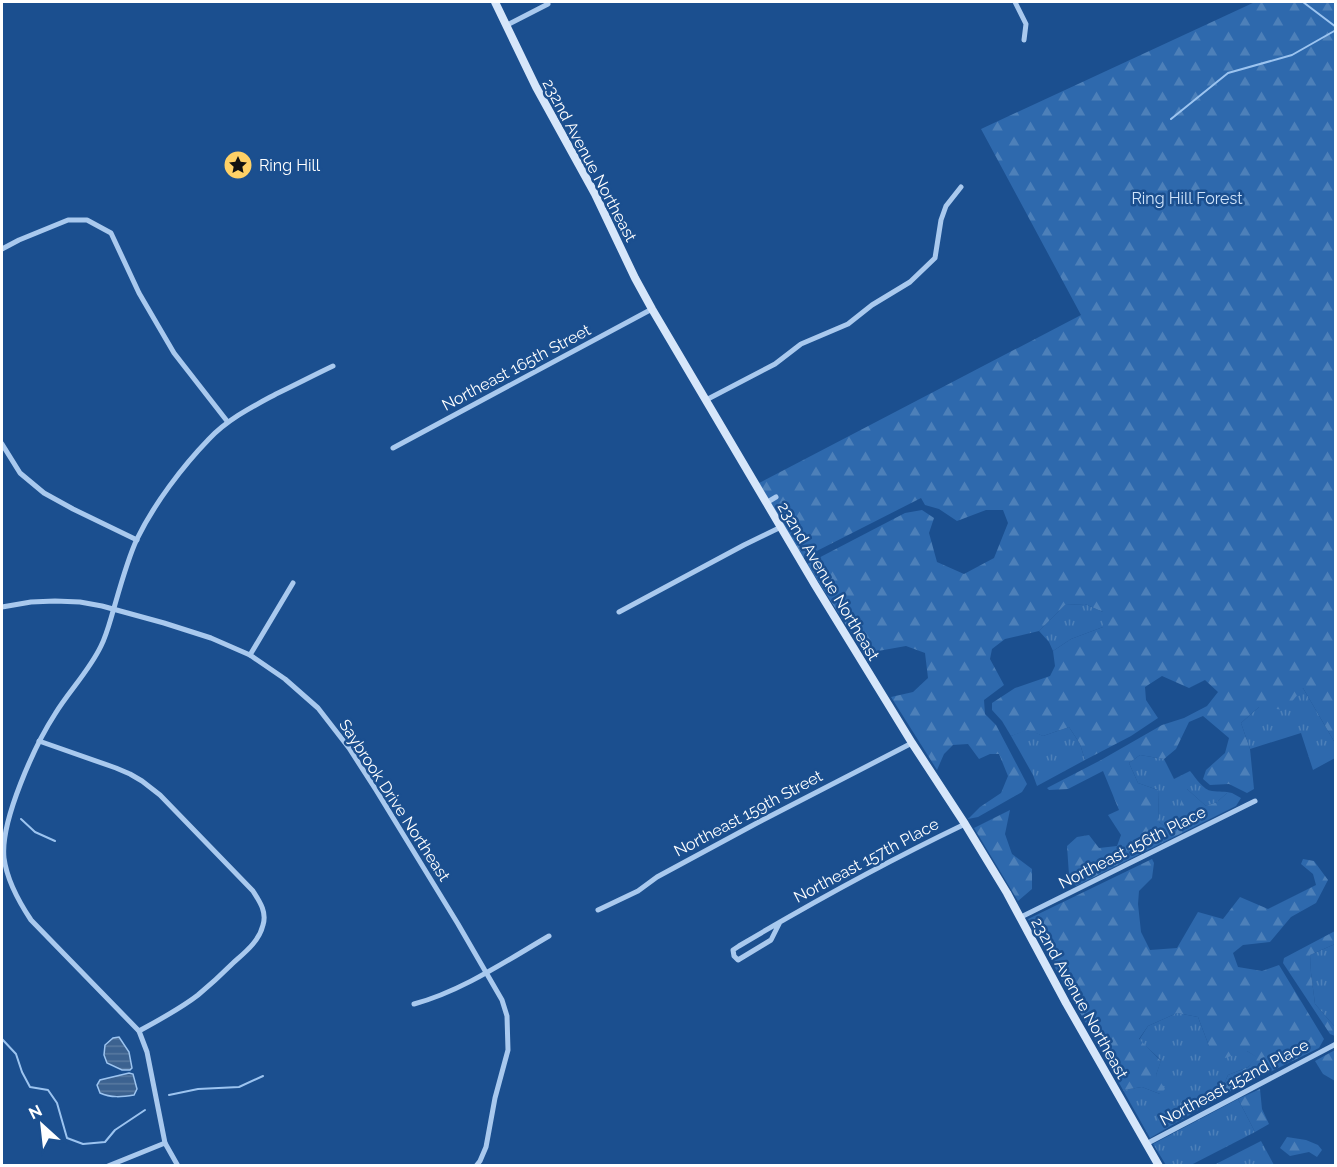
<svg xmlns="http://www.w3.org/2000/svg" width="1337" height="1167" font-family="Raleway,sans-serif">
<defs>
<pattern id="grass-tufts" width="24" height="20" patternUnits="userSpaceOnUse" patternTransform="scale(1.5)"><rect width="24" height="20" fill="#2e69ad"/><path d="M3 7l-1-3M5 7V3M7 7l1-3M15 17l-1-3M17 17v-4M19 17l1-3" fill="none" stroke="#4d80b9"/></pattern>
<pattern id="forest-firs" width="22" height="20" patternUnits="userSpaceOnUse" patternTransform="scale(1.5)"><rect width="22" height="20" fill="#2e69ad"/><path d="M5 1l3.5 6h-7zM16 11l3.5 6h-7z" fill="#4d80b9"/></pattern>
<pattern id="water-rules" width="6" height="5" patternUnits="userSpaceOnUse" patternTransform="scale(1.5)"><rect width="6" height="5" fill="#3c6290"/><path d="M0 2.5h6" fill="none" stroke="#597aa1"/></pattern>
</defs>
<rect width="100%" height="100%" fill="#1b4f8f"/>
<g fill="url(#grass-tufts)">
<polygon points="1085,604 1103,612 1103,627 1071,639 1053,651 1049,642 1039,631 1065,605"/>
<polygon points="1303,688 1335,743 1335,758 1313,770 1301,733 1250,749 1241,723 1259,707"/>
<polygon points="1069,727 1080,744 1085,760 1037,786 1033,775 1011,736 1028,729 1043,736"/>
<path d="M1140,755L1164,759L1174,779L1190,771C1196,778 1203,790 1212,791C1219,792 1225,791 1232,793H1227L1217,802L1206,806L1187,789L1184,822L1169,830L1159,822L1158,790L1138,783L1129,763Z"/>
<polygon points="1335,944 1335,1027 1315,1004 1311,973 1310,955"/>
<polygon points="1177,1013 1198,1017 1209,1046 1247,1051 1257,1057 1248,1067 1228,1075 1224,1084 1229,1092 1150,1138 1123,1090 1142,1087 1160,1094 1156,1075 1161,1060 1139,1040 1148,1026"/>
<polygon points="1238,1099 1255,1132 1191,1165 1166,1165 1153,1144"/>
<polygon points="1261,1141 1274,1165 1214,1165"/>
</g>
<g fill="url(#forest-firs)">
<polygon points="1255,2 1335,2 1335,743 1303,688 1285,710 1259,707 1241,723 1250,749 1254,789 1247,793 1229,784 1210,785 1203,779 1206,770 1225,753 1229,738 1203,716 1189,722 1176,749 1164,759 1140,755 1129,763 1138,783 1158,790 1159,822 1169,830 1184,822 1180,793 1187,789 1206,806 1217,802 1227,793 1232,793 1241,798 1236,806 1076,886 1069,875 1067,846 1077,837 1089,835 1099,848 1117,846 1121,835 1108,815 1119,810 1103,771 1068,789 1049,790 1047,788 1101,760 1162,725 1184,718 1207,706 1218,692 1205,680 1189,688 1162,676 1145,687 1146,700 1158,718 1131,736 1085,760 1080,744 1069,727 1043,736 1028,730 1011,736 1002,721 992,710 992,703 1015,688 1050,676 1055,666 1053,651 1071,639 1103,627 1103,612 1085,604 1065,605 1039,631 1005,639 992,649 990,659 1004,685 984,700 985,714 996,725 1027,784 1022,792 978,817 968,819 980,807 1001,793 1008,776 999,754 990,754 979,759 968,744 953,745 944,754 937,770 891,697 913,692 928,678 925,653 906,646 878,651 862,650 807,564 905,513 922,510 934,518 929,533 937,562 964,574 994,558 1008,523 1003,510 986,510 957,521 939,509 925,505 921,498 803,558 759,483 1081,315 981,129"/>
<polygon points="1010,810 1005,834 1012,854 1032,869 1032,889 1018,901 974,828"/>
<polygon points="1152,859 1154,863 1152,878 1139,891 1138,904 1141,932 1150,950 1177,948 1198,912 1223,919 1240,897 1268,909 1316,885 1313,874 1301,864 1303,859 1314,861 1328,880 1316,903 1291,917 1270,942 1243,945 1233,953 1238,967 1262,971 1279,965 1324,1039 1319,1048 1229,1092 1224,1084 1228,1075 1248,1067 1256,1057 1247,1051 1225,1058 1209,1046 1198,1017 1177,1013 1148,1026 1139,1039 1161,1061 1156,1075 1165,1089 1160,1094 1142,1087 1123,1090 1028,919"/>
<polygon points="1335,931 1335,944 1310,955 1311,973 1315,1004 1335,1027 1335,1036 1330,1034 1283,963 1284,958"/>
<polygon points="1335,1050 1335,1081 1323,1074 1315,1061"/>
<polygon points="1260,1089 1262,1109 1269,1124 1255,1132 1238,1099"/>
<polygon points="1287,1137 1306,1140 1318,1145 1322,1150 1317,1157 1309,1152 1290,1156 1280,1148"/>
</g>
<g fill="url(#water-rules)" stroke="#9cc4f0" stroke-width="1.5">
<polygon points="119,1037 129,1052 132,1068 130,1070 122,1070 107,1063 104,1055 105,1045 113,1038"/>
<path d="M129,1073L133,1074L137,1089L134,1095C122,1097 111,1098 100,1093L97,1085L100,1080Z"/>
</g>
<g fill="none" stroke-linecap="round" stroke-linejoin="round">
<g stroke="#9cc4f0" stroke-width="2">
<polyline points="1303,2 1336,27"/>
<polyline points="1171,119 1228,73 1292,55 1336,30"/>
<polyline points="21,819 35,832 55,841"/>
<polyline points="2,1039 16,1054 22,1072 30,1087 48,1090 57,1103 67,1138 83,1144 105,1142 115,1130 145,1110"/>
<polyline points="169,1095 198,1089 239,1087 263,1076"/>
</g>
<g stroke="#a9c9ee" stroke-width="5">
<polyline points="1015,2 1026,24 1024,40"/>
<polyline points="507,25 548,4"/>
<polyline points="2,249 19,240 68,220 87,220 111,233 139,293 174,353 227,421"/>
<polyline points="706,400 775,364 801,344 848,324 872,305 910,282 935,258 941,220 946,206 961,187"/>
<polyline points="2,444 20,473 44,493 73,509 137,540"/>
<polyline points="393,448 652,309"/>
<polyline points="766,503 776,497"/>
<polyline points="2,607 31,602 55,601 80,602 102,606 164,623 211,638 250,655 285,679 318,708 349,748 376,790 458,924 502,1000 507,1016 508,1050 495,1098 486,1147 480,1161 476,1166"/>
<polyline points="619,612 744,545 781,527"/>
<polyline points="250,655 293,583"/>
<path d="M39,741L116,768L130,774L142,781L160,795L253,891C260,902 267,912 263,925C259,942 244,953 232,964C221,975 210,985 198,995C180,1009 159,1020 139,1031"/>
<polyline points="598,910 638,891 657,877 757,823 912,743"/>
<polyline points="1021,917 1255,801"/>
<path d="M780,922L771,940L738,960L734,956L733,950L739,946C813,902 888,861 965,824"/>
<path d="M414,1004C462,991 506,961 549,936"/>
<polyline points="1146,1144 1336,1044"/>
<polyline points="108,1166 165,1143"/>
<path d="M178,1166L165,1143L147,1052L139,1031L31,920C19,902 7,881 4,858C0,821 35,745 55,714C69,691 89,671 101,646C107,634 110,621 114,608C120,587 128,558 137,539C154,504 182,467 209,439C228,419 252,407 276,394C295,385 314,375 333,366"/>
</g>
<polyline stroke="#d6e6fa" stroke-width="8" points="495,2 536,87 595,194 635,278 652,309 815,585 912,743 965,824 1007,893 1066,1003 1159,1166"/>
</g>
<defs>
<g id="sight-disc" transform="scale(1.5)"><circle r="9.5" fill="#ffd166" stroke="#1b4f8f"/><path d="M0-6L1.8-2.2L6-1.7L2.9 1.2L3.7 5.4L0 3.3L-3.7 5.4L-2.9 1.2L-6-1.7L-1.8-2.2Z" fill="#111"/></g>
</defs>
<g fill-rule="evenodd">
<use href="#sight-disc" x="238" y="165"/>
</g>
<g text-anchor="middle" stroke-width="5" stroke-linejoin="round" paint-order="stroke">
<g font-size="16" fill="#fff" stroke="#1b4f8f">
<text transform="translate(590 160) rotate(62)" y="6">232nd Avenue Northeast</text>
<text transform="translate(516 367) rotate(-28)" y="6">Northeast 165th Street</text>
<text transform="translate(829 581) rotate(59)" y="6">232nd Avenue Northeast</text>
<text transform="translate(395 800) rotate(57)" y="6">Saybrook Drive Northeast</text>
<text transform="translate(748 813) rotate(-28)" y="6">Northeast 159th Street</text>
<text transform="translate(1132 847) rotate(-27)" y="6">Northeast 156th Place</text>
<text transform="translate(866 860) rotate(-28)" y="6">Northeast 157th Place</text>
<text transform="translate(1080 998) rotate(61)" y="6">232nd Avenue Northeast</text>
<text transform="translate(1234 1082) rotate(-28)" y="6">Northeast 152nd Place</text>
</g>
<g font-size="16" fill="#fff" stroke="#1b4f8f" text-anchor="start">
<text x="259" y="171">Ring Hill</text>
</g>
<g font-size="16" fill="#cfe3fa" stroke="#1b4f8f">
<text x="1187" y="204">Ring Hill Forest</text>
</g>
</g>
<rect width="1337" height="1167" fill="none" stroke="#ffffff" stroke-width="6"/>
<g transform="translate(42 1125) rotate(333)" stroke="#1b4f8f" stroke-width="4.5" paint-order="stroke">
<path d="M0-4.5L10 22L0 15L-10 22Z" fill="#ffffff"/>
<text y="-9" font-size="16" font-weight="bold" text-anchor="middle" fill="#ffffff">N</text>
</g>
</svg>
